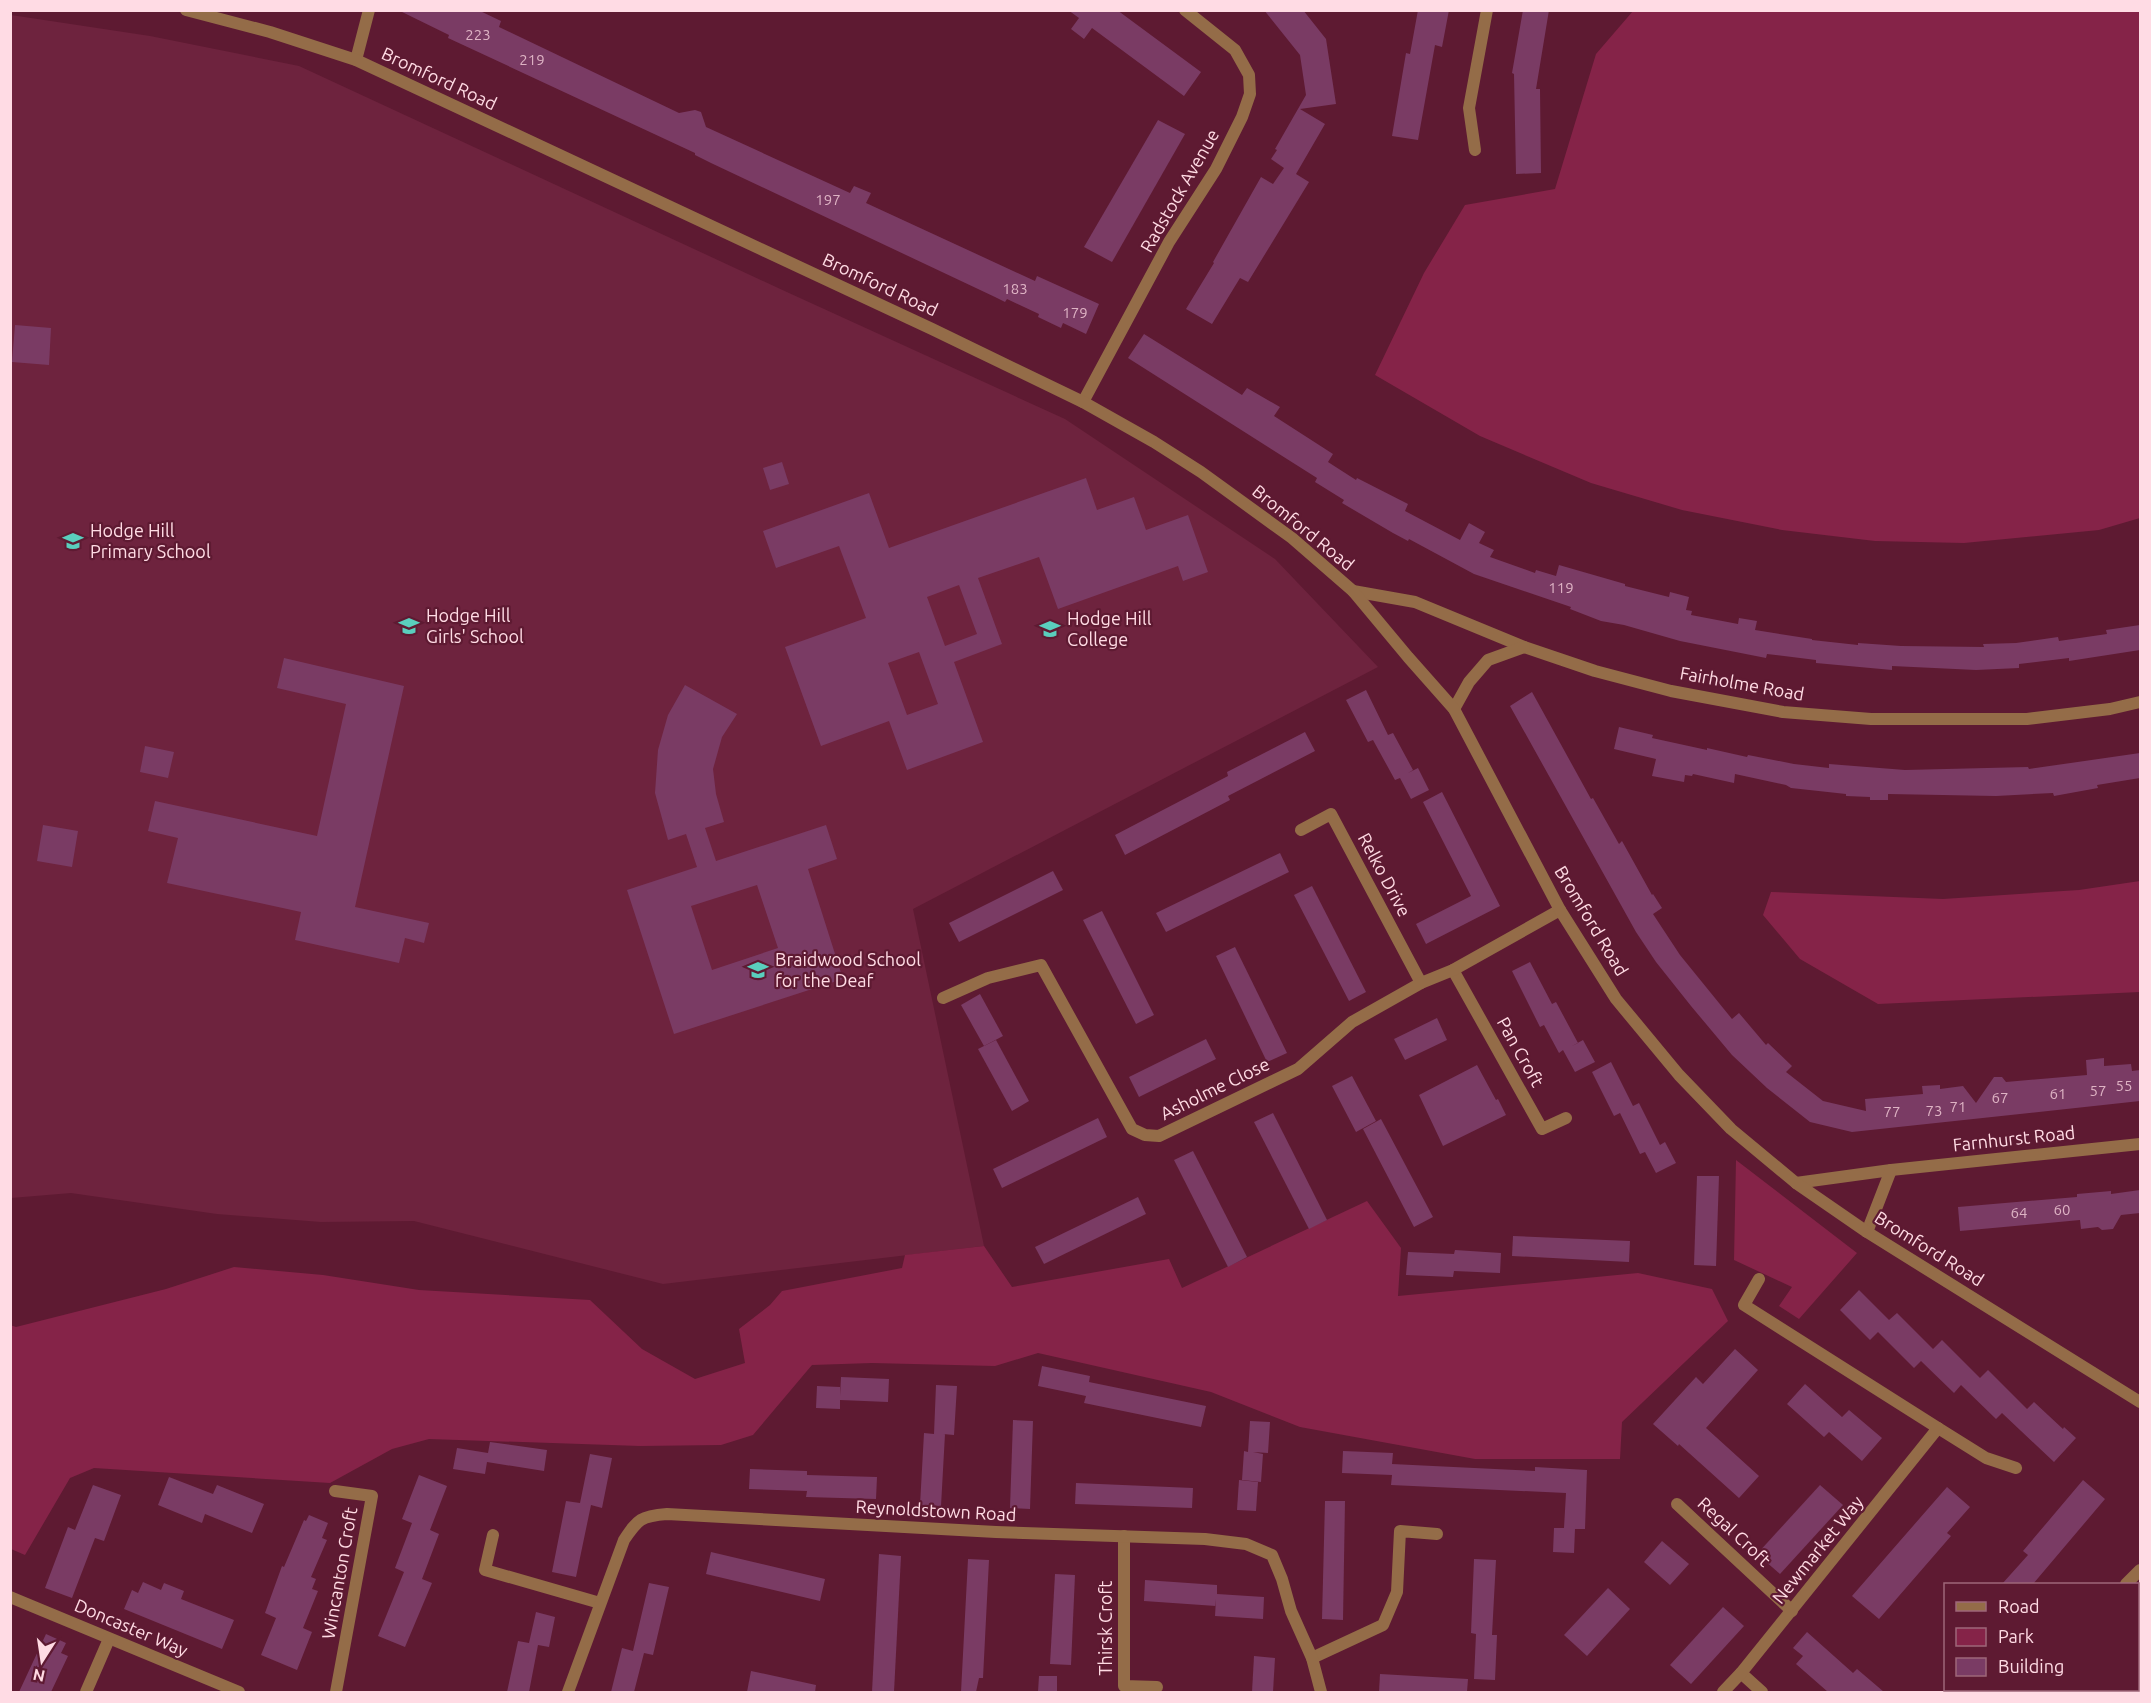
<svg xmlns="http://www.w3.org/2000/svg" width="2151" height="1703" font-family="Ubuntu,sans-serif">
<rect width="100%" height="100%" fill="#5e1a32"/>
<polygon fill="#6e233e" points="11,15 150,36 299,66 789,293 1065,419 1275,559 1378,667 913,909 984,1246 663,1284 414,1221 321,1222 217,1214 71,1193 11,1198"/>
<g fill="#852348">
<polygon points="1633,11 2140,11 2140,518 2099,530 1964,543 1875,541 1782,530 1682,510 1591,483 1480,436 1375,375 1424,273 1465,205 1555,189 1596,54"/>
<polygon points="2140,881 2140,992 1878,1004 1800,959 1763,915 1771,892 1943,899 2079,890"/>
<polygon points="1736,1160 1857,1253 1799,1319 1779,1306 1792,1287 1734,1260"/>
<polygon points="1367,1201 1401,1248 1398,1296 1638,1273 1712,1289 1728,1321 1622,1422 1620,1459 1475,1459 1300,1427 1211,1392 1038,1353 995,1366 872,1363 812,1365 753,1435 721,1445 640,1446 429,1439 392,1449 330,1483 94,1468 70,1478 25,1555 11,1549 10,1325 16,1327 166,1289 234,1267 323,1275 419,1290 590,1300 642,1349 695,1379 745,1363 739,1329 770,1305 782,1291 902,1268 905,1255 984,1246 1012,1287 1169,1259 1182,1288"/>
<polygon points="2140,1606 2140,1692 2046,1692 2049,1690 2138,1690 2138,1608"/>
</g>
<g fill="#7a3b64" fill-rule="evenodd">
<polygon points="398,10 478,10 501,21 499,27 679,113 695,110 701,112 706,127 850,193 854,186 871,193 866,203 1035,281 1037,276 1099,304 1086,334 1063,323 1061,328 1038,317 1039,314 1007,299 1005,302 995,297 711,163 695,155 695,153 448,38 449,35"/>
<polygon points="1068,10 1117,10 1201,72 1184,96 1092,28 1084,39 1071,29 1079,18"/>
<polygon points="1264,10 1303,10 1326,39 1336,104 1300,109 1325,124 1296,174 1309,182 1248,282 1240,278 1212,324 1186,309 1214,263 1213,262 1261,177 1273,184 1284,168 1271,159 1277,150 1275,149 1306,95 1300,55"/>
<polygon points="1418,10 1449,10 1442,47 1435,45 1418,140 1392,136 1406,53 1410,54"/>
<polygon points="1523,10 1549,10 1536,89 1540,89 1541,173 1516,174 1514,74 1512,73"/>
<polygon points="1158,120 1185,134 1112,262 1084,247"/>
<polygon points="15,325 51,328 49,365 12,362"/>
<polygon points="1144,334 1242,395 1247,388 1280,407 1274,416 1333,454 1328,462 1356,480 1357,478 1408,504 1405,511 1460,540 1469,523 1485,532 1479,543 1494,550 1490,557 1535,573 1536,570 1556,576 1559,565 1625,584 1625,586 1669,597 1670,592 1689,597 1686,610 1692,611 1691,615 1738,624 1739,618 1757,621 1755,630 1812,639 1812,640 1858,645 1858,643 1901,646 1984,647 1983,644 2016,643 2058,637 2059,641 2107,634 2106,630 2140,625 2140,650 2069,661 2069,658 2019,664 2019,668 1976,670 1892,666 1892,670 1816,663 1816,660 1767,654 1766,658 1680,641 1624,625 1601,621 1570,609 1571,607 1474,574 1409,539 1408,541 1393,533 1342,503 1344,500 1315,482 1317,478 1128,358"/>
<polygon points="782,462 789,484 770,490 763,468"/>
<path d="M1086,478L1097,510L1134,497L1146,530L1188,515L1208,572L1183,581L1178,566L1058,609L1039,557L978,578L1002,644L954,662L983,742L907,770L889,721L821,746L785,647L866,618L839,546L776,568L763,531L869,493L889,548ZM959,585L977,634L945,646L927,597ZM919,652L938,704L907,715L888,663Z"/>
<polygon points="284,658 404,686 355,907 429,923 424,943 405,938 399,963 295,940 301,912 167,883 178,838 148,831 155,801 317,836 346,704 277,688"/>
<path d="M685,685L737,714L722,737L713,769L716,794L724,822L705,828L716,861L826,825L837,859L808,869L843,979L674,1034L627,890L697,867L686,834L668,840L655,793L658,750L668,715ZM757,885L778,948L712,970L691,906Z"/>
<polygon points="1366,690 1388,735 1393,733 1413,770 1408,773 1418,768 1429,790 1411,799 1400,778 1395,780 1373,740 1368,742 1346,700"/>
<polygon points="1532,692 1591,799 1593,798 1619,844 1622,841 1652,895 1653,894 1662,908 1653,914 1680,955 1732,1019 1739,1013 1766,1045 1768,1043 1792,1066 1786,1072 1823,1101 1866,1111 1865,1099 1923,1094 1922,1086 1940,1085 1940,1089 1963,1086 1976,1103 1994,1077 2002,1077 2006,1082 2087,1075 2086,1060 2104,1058 2104,1066 2131,1064 2132,1071 2140,1070 2140,1101 1852,1132 1810,1122 1767,1088 1732,1055 1691,1006 1656,962 1636,932 1510,706"/>
<polygon points="1619,727 1653,735 1652,738 1707,750 1707,748 1747,757 1748,755 1794,764 1829,768 1829,764 1905,770 2028,767 2029,769 2140,753 2140,778 2097,785 2098,788 2054,796 2053,793 1996,796 1888,794 1888,800 1870,800 1870,797 1846,796 1846,794 1791,788 1786,785 1735,774 1734,783 1693,774 1692,776 1685,775 1684,782 1652,776 1656,759 1614,749"/>
<polygon points="1305,732 1315,751 1228,796 1230,800 1125,855 1115,835 1228,776 1227,772"/>
<polygon points="145,746 174,752 168,778 140,772"/>
<polygon points="1442,792 1500,906 1426,944 1416,924 1471,896 1423,802"/>
<polygon points="43,825 78,831 72,867 37,861"/>
<polygon points="1280,853 1289,872 1166,932 1156,913"/>
<polygon points="1053,871 1063,890 959,942 949,923"/>
<polygon points="1312,886 1366,992 1349,1001 1294,895"/>
<polygon points="1102,911 1154,1015 1136,1024 1083,920"/>
<polygon points="1235,947 1287,1053 1267,1062 1216,956"/>
<polygon points="1530,962 1552,1004 1556,1002 1578,1043 1572,1046 1583,1040 1595,1062 1575,1072 1563,1050 1559,1053 1544,1025 1540,1027 1512,971"/>
<polygon points="980,994 1003,1036 984,1046 961,1005"/>
<polygon points="1437,1018 1447,1040 1405,1060 1394,1039"/>
<polygon points="1206,1039 1216,1059 1139,1097 1129,1077"/>
<polygon points="996,1040 1029,1101 1012,1111 978,1049"/>
<polygon points="1611,1062 1633,1106 1627,1109 1639,1103 1660,1145 1665,1142 1676,1163 1656,1173 1645,1152 1640,1154 1620,1113 1614,1116 1592,1072"/>
<polygon points="1477,1065 1496,1100 1498,1099 1506,1115 1443,1146 1419,1095"/>
<polygon points="1352,1076 1376,1121 1356,1132 1332,1086"/>
<polygon points="1273,1113 1327,1220 1309,1229 1254,1122"/>
<polygon points="1098,1118 1107,1137 1002,1188 993,1169"/>
<polygon points="1381,1119 1433,1217 1414,1227 1363,1129"/>
<polygon points="1193,1151 1247,1257 1228,1267 1174,1160"/>
<polygon points="1697,1176 1719,1176 1716,1266 1694,1265"/>
<polygon points="2140,1190 2140,1213 2121,1215 2113,1229 2102,1230 2098,1227 2081,1229 2080,1220 1960,1231 1958,1207 2077,1197 2077,1194 2111,1191 2111,1194"/>
<polygon points="1138,1197 1146,1214 1044,1264 1035,1247"/>
<polygon points="1513,1236 1630,1241 1629,1262 1512,1256"/>
<polygon points="1455,1250 1501,1253 1500,1273 1454,1271 1453,1277 1406,1275 1408,1252 1454,1254"/>
<polygon points="1859,1290 1889,1320 1897,1313 1933,1349 1942,1340 1980,1378 1988,1370 2027,1409 2034,1402 2063,1429 2064,1427 2076,1438 2054,1462 2002,1413 1996,1419 1961,1385 1954,1393 1921,1361 1914,1368 1878,1332 1870,1340 1840,1310"/>
<polygon points="1735,1349 1758,1370 1706,1428 1759,1476 1739,1498 1679,1444 1678,1446 1653,1424 1696,1377 1703,1384"/>
<polygon points="1042,1366 1090,1376 1089,1382 1206,1406 1201,1427 1084,1403 1086,1396 1038,1386"/>
<polygon points="841,1377 889,1379 888,1402 840,1400 840,1409 816,1408 817,1386 840,1387 840,1396"/>
<polygon points="1805,1384 1842,1417 1849,1410 1882,1438 1862,1461 1829,1432 1824,1437 1787,1404"/>
<polygon points="936,1385 957,1386 954,1435 943,1434 945,1434 941,1506 920,1505 924,1433 934,1434"/>
<polygon points="1013,1420 1033,1421 1030,1509 1010,1508"/>
<polygon points="1250,1421 1270,1422 1268,1453 1253,1452 1263,1454 1261,1482 1242,1480 1244,1451 1248,1452"/>
<polygon points="490,1442 547,1450 544,1471 487,1462 485,1474 453,1469 457,1448 488,1453"/>
<polygon points="1343,1451 1393,1453 1392,1464 1535,1471 1535,1467 1587,1470 1585,1529 1575,1529 1574,1553 1553,1552 1554,1528 1572,1528 1564,1528 1566,1493 1391,1485 1392,1475 1342,1473"/>
<polygon points="590,1454 612,1458 602,1508 591,1505 576,1577 552,1572 566,1501 580,1503"/>
<polygon points="750,1469 807,1471 807,1475 877,1477 876,1499 806,1497 807,1491 749,1489"/>
<polygon points="419,1475 447,1486 430,1530 439,1534 422,1579 432,1583 405,1647 378,1636 404,1572 395,1568 412,1523 402,1519"/>
<polygon points="169,1477 213,1494 217,1485 264,1504 252,1533 205,1514 202,1523 158,1505"/>
<polygon points="1239,1480 1258,1482 1256,1511 1237,1510"/>
<polygon points="2083,1480 2105,1499 2033,1584 2002,1584 2028,1555 2023,1551"/>
<polygon points="1076,1483 1193,1488 1192,1508 1075,1504"/>
<polygon points="93,1485 121,1495 104,1541 95,1538 72,1598 45,1588 68,1527 75,1530"/>
<polygon points="1820,1485 1843,1505 1780,1574 1757,1554"/>
<polygon points="1947,1487 1970,1507 1947,1533 1951,1536 1879,1619 1852,1596"/>
<polygon points="1325,1501 1345,1501 1343,1620 1322,1619"/>
<polygon points="309,1515 328,1523 322,1538 327,1540 311,1577 316,1579 312,1589 318,1591 303,1628 312,1632 297,1670 261,1655 276,1618 265,1613 282,1566 284,1567 304,1520 306,1521"/>
<polygon points="1662,1541 1689,1564 1670,1585 1644,1562"/>
<polygon points="711,1552 825,1579 820,1601 706,1574"/>
<polygon points="879,1554 901,1556 894,1692 872,1692"/>
<polygon points="968,1559 989,1560 983,1678 979,1678 976,1692 961,1692"/>
<polygon points="1474,1559 1496,1560 1492,1635 1497,1635 1495,1680 1474,1679 1476,1634 1471,1633"/>
<polygon points="1055,1574 1075,1575 1071,1665 1050,1664"/>
<polygon points="1145,1580 1217,1585 1217,1594 1264,1597 1263,1619 1215,1616 1216,1599 1216,1606 1144,1601"/>
<polygon points="143,1582 161,1590 164,1583 184,1591 181,1599 234,1620 222,1649 124,1609 132,1590 138,1593"/>
<polygon points="649,1583 669,1587 653,1655 644,1653 634,1692 611,1692 622,1648 633,1651"/>
<polygon points="1608,1588 1630,1609 1587,1656 1564,1635"/>
<polygon points="1723,1607 1744,1626 1691,1684 1670,1665"/>
<polygon points="536,1612 555,1617 549,1647 538,1645 529,1692 507,1692 518,1641 529,1643"/>
<polygon points="1807,1632 1853,1673 1857,1669 1884,1692 1828,1692 1796,1664 1803,1656 1793,1648"/>
<polygon points="46,1634 66,1643 61,1653 68,1656 51,1692 19,1692"/>
<polygon points="1254,1656 1275,1658 1273,1692 1252,1692"/>
<polygon points="751,1671 816,1685 815,1692 747,1692"/>
<polygon points="1380,1674 1468,1679 1467,1692 1379,1692"/>
<polygon points="1039,1676 1057,1676 1057,1692 1038,1692"/>
</g>
<g fill="none" stroke-linecap="round" stroke-linejoin="round">
<g stroke="#946c48" stroke-width="12">
<polyline points="356,60 369,10"/>
<polyline points="1475,150 1469,108 1487,10"/>
<polyline points="1083,402 1169,242 1216,169 1242,117 1250,94 1249,75 1235,50 1185,10"/>
<polyline points="1353,591 1415,602 1524,647 1595,671 1671,691 1783,712 1871,719 2027,719 2110,709 2140,702"/>
<polyline points="1454,709 1469,682 1488,660 1524,647"/>
<polyline points="1301,830 1331,814 1421,983"/>
<polyline points="1453,970 1542,1129 1566,1118"/>
<polyline points="943,998 988,978 1041,965 1132,1129 1145,1135 1159,1136 1298,1069 1352,1022 1421,983 1453,970 1560,910"/>
<polyline points="1796,1183 1891,1170 2140,1144"/>
<polyline points="1867,1232 1891,1170"/>
<polyline points="1938,1428 1986,1458 2016,1468"/>
<polyline points="335,1491 372,1496 336,1692"/>
<polyline points="1677,1504 1792,1611"/>
<polyline points="493,1535 485,1570 600,1603"/>
<polyline points="1124,1536 1124,1686 1157,1687"/>
<polyline points="10,1597 239,1692"/>
<polyline points="1312,1658 1383,1625 1397,1592 1400,1531 1437,1534"/>
<polyline points="1741,1673 1762,1692"/>
<polyline points="86,1692 109,1639"/>
<path d="M568,1692L624,1540C638,1519 641,1516 667,1514L996,1532L1205,1539L1246,1544L1272,1555L1282,1579L1291,1611L1312,1658L1321,1692"/>
<polyline points="1723,1692 1741,1673 1938,1428 1744,1305 1759,1279"/>
</g>
<g stroke="#946c48" stroke-width="12">
<polyline points="186,10 270,32 356,60 932,329 1083,402 1154,442 1201,472 1292,538 1353,591 1408,657 1454,709 1560,910 1616,999 1679,1075 1731,1129 1796,1183 1867,1232 2140,1402"/>
<polyline points="2126,1584 2140,1570"/>
<polyline points="2015,1692 2018,1690"/>
</g>
</g>
<defs>
<g id="school-bare" transform="scale(1.62)"><path d="M0-5L7-2L0 1L-7-2ZM-4 1L0 2.5L4 1V4Q0 6-4 4Z" fill="#5acebd" stroke="#5e1a32" stroke-width="2.5" paint-order="stroke"/></g>
</defs>
<g fill-rule="evenodd">
<use href="#school-bare" x="73" y="541"/>
<use href="#school-bare" x="409" y="626"/>
<use href="#school-bare" x="1050" y="629"/>
<use href="#school-bare" x="758" y="970"/>
</g>
<g text-anchor="middle" stroke-width="4.5" stroke-linejoin="round" paint-order="stroke">
<g font-size="15" fill="#deb3c4">
<text x="478" y="40">223</text>
<text x="532" y="65">219</text>
<text x="828" y="205">197</text>
<text x="1015" y="294">183</text>
<text x="1075" y="318">179</text>
<text x="1561" y="593">119</text>
<text x="2124" y="1091">55</text>
<text x="2098" y="1096">57</text>
<text x="2058" y="1099">61</text>
<text x="2000" y="1103">67</text>
<text x="1958" y="1112">71</text>
<text x="1934" y="1116">73</text>
<text x="1892" y="1117">77</text>
<text x="2062" y="1215">60</text>
<text x="2019" y="1218">64</text>
</g>
<g font-size="18" fill="#ffdbe4" stroke="#5e1a32">
<text transform="translate(439 79) rotate(25)" y="6">Bromford Road</text>
<text transform="translate(1180 191) rotate(-60)" y="6">Radstock Avenue</text>
<text transform="translate(880 285) rotate(25)" y="6">Bromford Road</text>
<text transform="translate(1303 528) rotate(39)" y="6">Bromford Road</text>
<text transform="translate(1742 684) rotate(10)" y="6">Fairholme Road</text>
<text transform="translate(1384 875) rotate(62)" y="6">Relko Drive</text>
<text transform="translate(1591 921) rotate(59)" y="6">Bromford Road</text>
<text transform="translate(1520 1052) rotate(61)" y="6">Pan Croft</text>
<text transform="translate(1215 1089) rotate(-26)" y="6">Asholme Close</text>
<text transform="translate(2014 1139) rotate(-6)" y="6">Farnhurst Road</text>
<text transform="translate(1929 1249) rotate(32)" y="6">Bromford Road</text>
<text transform="translate(936 1511) rotate(3)" y="6">Reynoldstown Road</text>
<text transform="translate(1734 1532) rotate(43)" y="6">Regal Croft</text>
<text transform="translate(1818 1550) rotate(-51)" y="6">Newmarket Way</text>
<text transform="translate(340 1573) rotate(-80)" y="6">Wincanton Croft</text>
<text transform="translate(131 1628) rotate(23)" y="6">Doncaster Way</text>
<text transform="translate(1106 1628) rotate(-90)" y="6">Thirsk Croft</text>
</g>
<g font-size="18" fill="#ffdbe4" stroke="#5e1a32" text-anchor="start">
<text x="90" y="537">Hodge Hill<tspan x="90" dy="21">Primary School</tspan></text>
<text x="426" y="622">Hodge Hill<tspan x="426" dy="21">Girls' School</tspan></text>
<text x="1067" y="625">Hodge Hill<tspan x="1067" dy="21">College</tspan></text>
<text x="775" y="966">Braidwood School<tspan x="775" dy="21">for the Deaf</tspan></text>
</g>
</g>
<rect width="2151" height="1703" fill="none" stroke="#ffdbe4" stroke-width="24"/>
<rect x="1944" y="1583" width="195" height="108" fill="#5e1a32" stroke="#9e6779" stroke-width="1.5"/>
<rect x="1956" y="1602" width="30" height="9" fill="#946c48" stroke="#9e6779" stroke-width="1.5"/>
<text x="1998" y="1613" font-size="18" fill="#ffdbe4">Road</text>
<rect x="1956" y="1628" width="30" height="18" fill="#852348" stroke="#9e6779" stroke-width="1.5"/>
<text x="1998" y="1643" font-size="18" fill="#ffdbe4">Park</text>
<rect x="1956" y="1658" width="30" height="18" fill="#7a3b64" stroke="#9e6779" stroke-width="1.5"/>
<text x="1998" y="1673" font-size="18" fill="#ffdbe4">Building</text>
<g transform="translate(42 1661) rotate(192)" stroke="#5e1a32" stroke-width="4.5" paint-order="stroke">
<path d="M0-4.5L10 22L0 15L-10 22Z" fill="#ffdbe4"/>
<text y="-9" font-size="16" font-weight="bold" text-anchor="middle" fill="#ffdbe4">N</text>
</g>
</svg>
